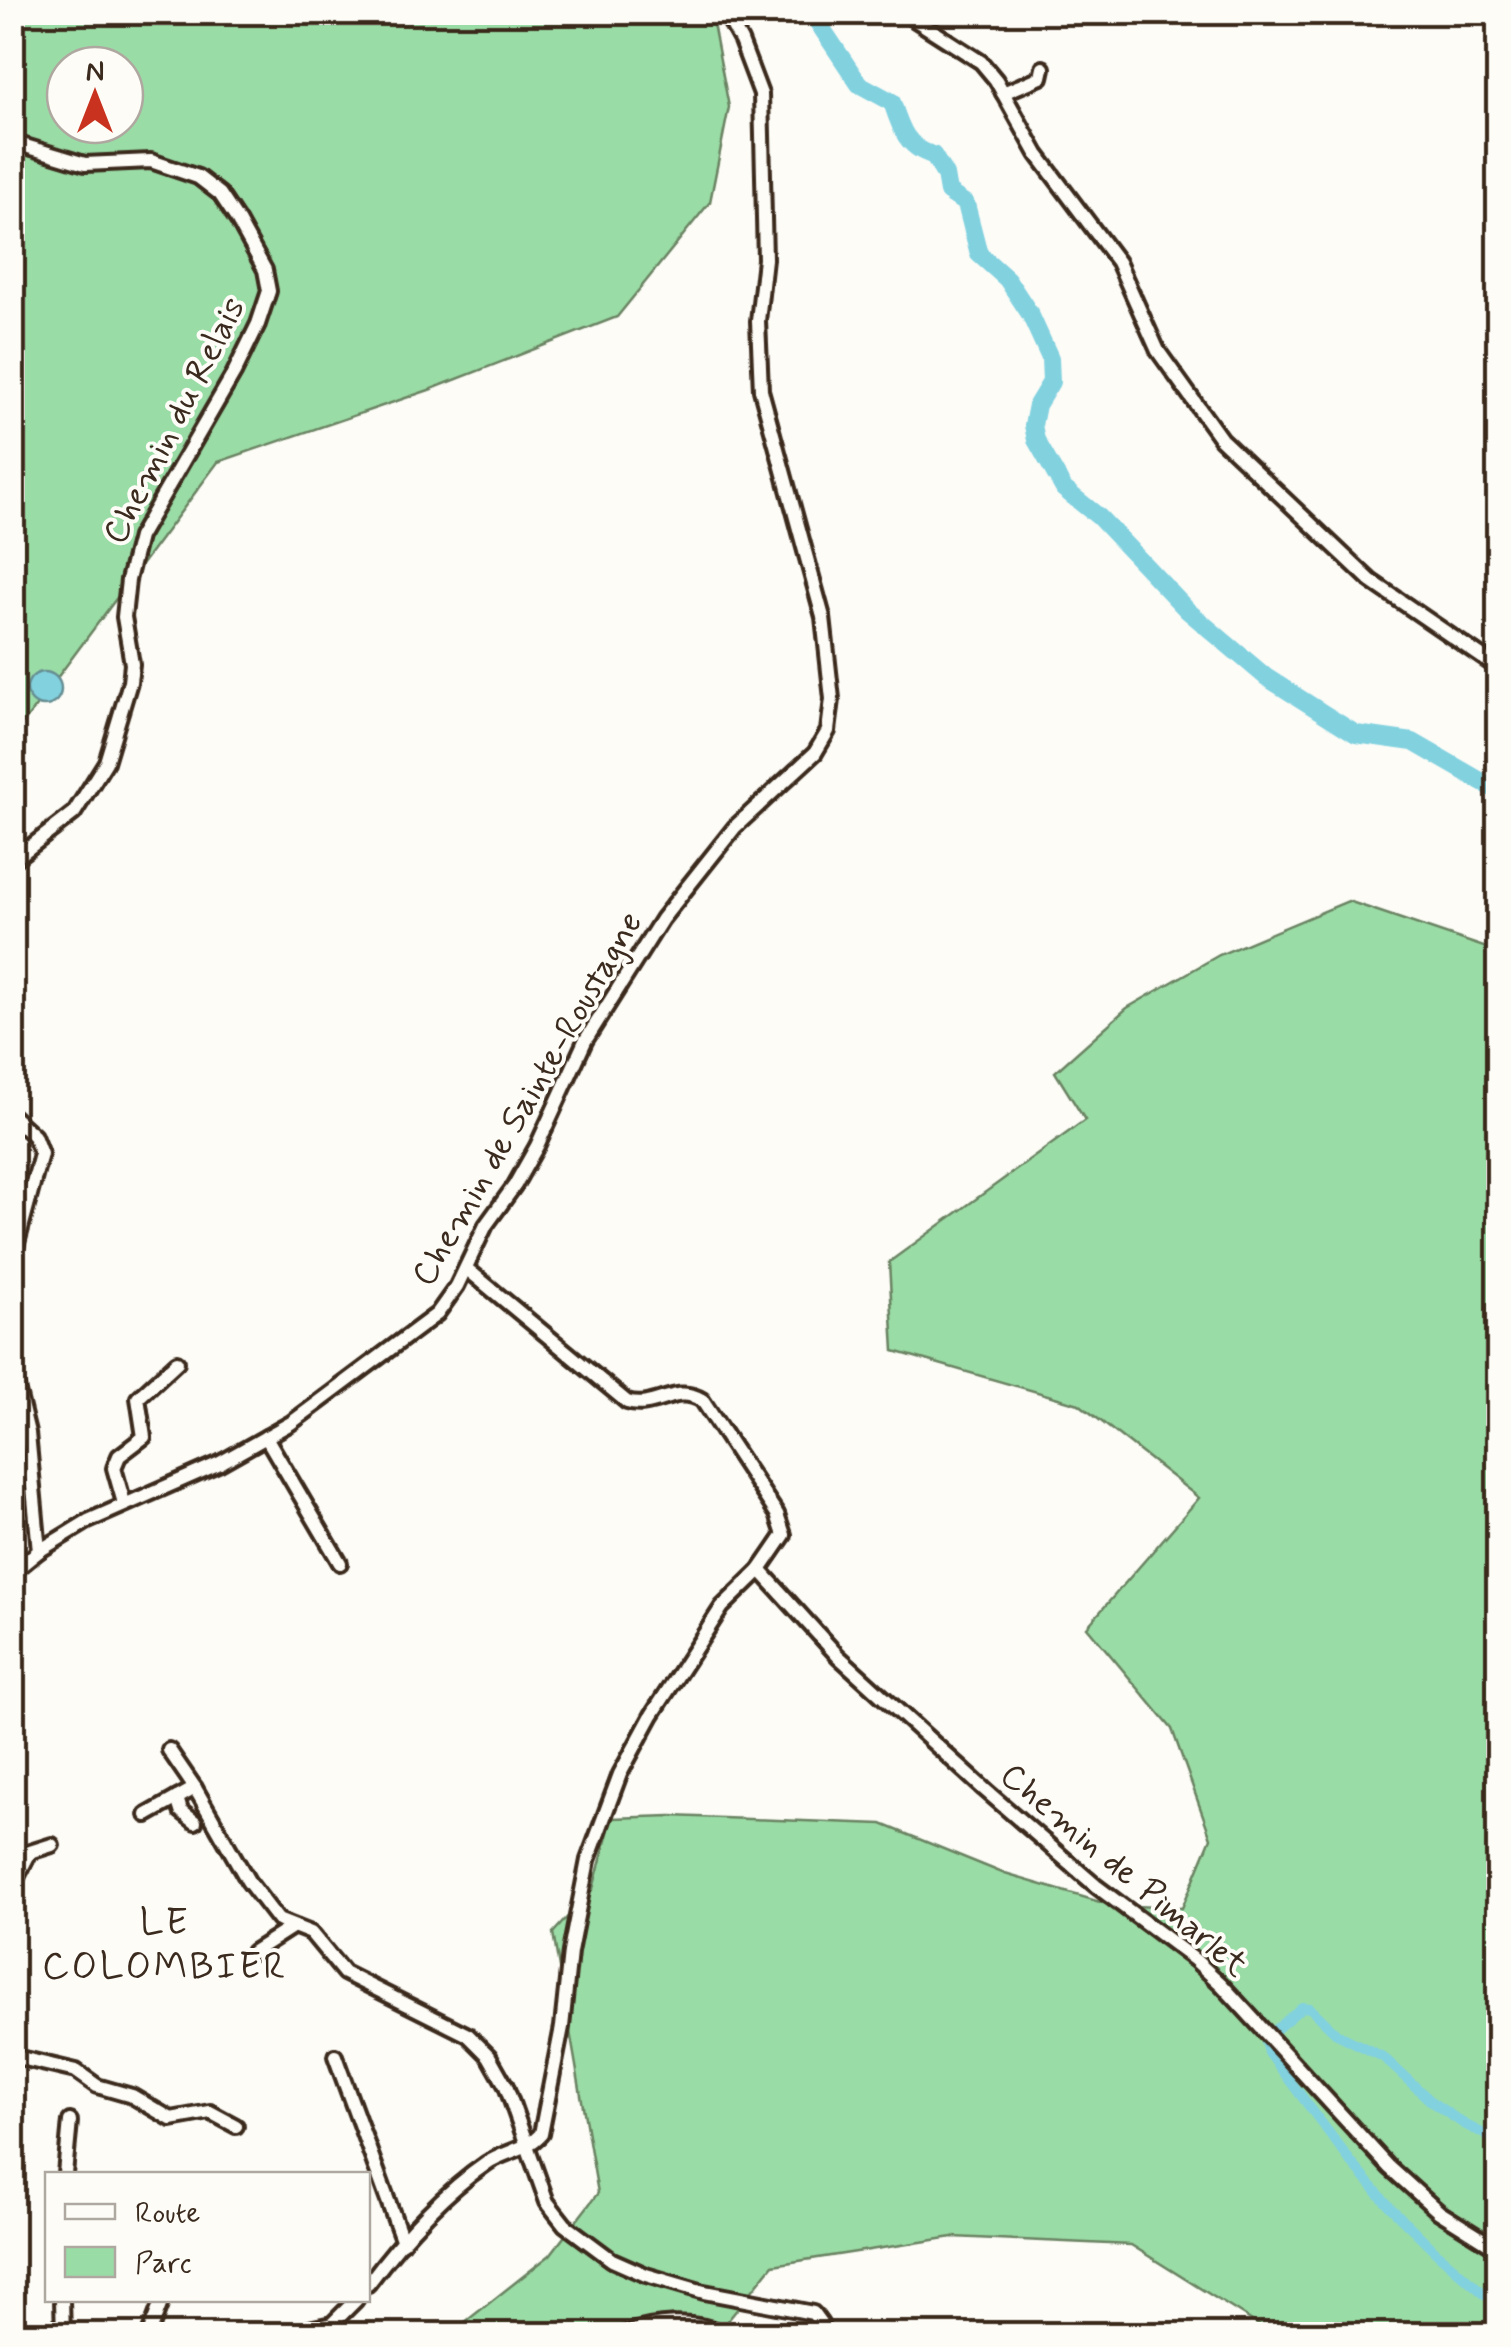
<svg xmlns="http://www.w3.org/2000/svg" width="1511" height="2347" font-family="Mynerve,sans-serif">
<rect width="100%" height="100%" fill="#fdfcf7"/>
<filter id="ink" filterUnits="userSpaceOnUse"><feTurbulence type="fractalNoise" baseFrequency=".01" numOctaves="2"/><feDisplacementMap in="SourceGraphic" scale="20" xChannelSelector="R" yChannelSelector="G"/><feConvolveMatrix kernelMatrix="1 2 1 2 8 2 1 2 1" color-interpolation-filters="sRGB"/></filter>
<g filter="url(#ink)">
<g fill="#9adca6" stroke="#6a8362" stroke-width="2.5" fill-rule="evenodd">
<path d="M13,13H711L729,107L710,202L617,317L429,390L218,462L13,737ZM65,65H125V125H65Z"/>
<polygon points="1348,901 1484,947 1498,966 1498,2334 1273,2334 1131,2245 953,2237 773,2265 717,2334 450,2334 550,2255 598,2193 553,1933 593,1889 612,1818 671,1816 882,1824 1005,1874 1110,1905 1182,1908 1211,1838 1172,1729 1087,1627 1199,1498 1079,1404 894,1351 889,1262 1085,1120 1055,1072 1127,1008 1219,955"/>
</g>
<circle fill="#82d1df" stroke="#668e92" stroke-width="2.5" cx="44" cy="689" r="17"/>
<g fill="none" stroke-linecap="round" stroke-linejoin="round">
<polyline stroke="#82d1df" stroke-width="10" points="1498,2141 1464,2124 1433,2103 1383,2057 1337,2034 1310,2008 1302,2007 1265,2039 1269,2053 1351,2162 1391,2208 1436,2252 1498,2306"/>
<path stroke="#82d1df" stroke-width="18" d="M811,12L859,84L892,102C900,126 906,148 933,155L945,175L948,192L966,204L979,254L1007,279L1030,314L1050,358L1051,382L1037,405L1033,425L1036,440L1064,489L1099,517L1188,611L1266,677L1356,734L1413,742L1498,791"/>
<g stroke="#3b2a1e" stroke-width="20">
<g id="minor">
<polyline points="903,12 981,62 996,80 1037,154 1118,262 1158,351 1221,439 1371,581 1498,668"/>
<polyline points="1003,93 1041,77 1043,68"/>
<polyline points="12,142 85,164 151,161 198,177 220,194 238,221 265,270 269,291 258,324 234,373 139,537 128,580 124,617 132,664 130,682 106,762 74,813 12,861"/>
<polyline points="12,1116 34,1136 41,1154 12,1262"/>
<polyline points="12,1367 28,1433 39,1551"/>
<polyline points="266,1437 340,1563"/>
<polyline points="124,1503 114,1468 119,1456 144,1437 138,1398 177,1362"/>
<polyline points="760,1570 838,1656 984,1789 1096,1886 1195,1960 1221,1984 1389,2167 1439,2212 1498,2249"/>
<polyline points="12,1573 39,1551 88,1521 220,1463 291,1423 437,1314 457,1286 486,1225 515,1185 537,1146 585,1041 662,919 735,827 815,753 828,731 832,699 823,617 761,390 758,321 765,259 761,94 741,41 725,12"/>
<polyline points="169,1750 195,1788 248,1881 278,1920 311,1933 344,1973 468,2035 489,2056 506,2086 547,2202 565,2225 612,2260 646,2275 704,2292 813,2313 821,2324 813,2334"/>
<polyline points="177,1798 181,1811 195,1822"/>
<polyline points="147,1815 195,1788"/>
<polyline points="12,1887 30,1852 52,1845"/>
<polyline points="253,1952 292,1927"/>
<polyline points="12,2056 76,2071 97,2086 132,2096 171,2119 210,2112 236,2126"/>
<polyline points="335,2056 403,2242"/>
<polyline points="65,2174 70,2121"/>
<path d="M368,2284C400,2241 442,2194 487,2163C505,2151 527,2150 541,2134L562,2027L570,1952L588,1860L620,1774L652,1715L722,1607L760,1570L784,1535L777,1514L702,1400C675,1383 655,1411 627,1402L467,1269"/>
<polyline points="62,2300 63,2334"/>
<polyline points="149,2334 162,2300"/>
<polyline points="286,2334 332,2324 356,2300"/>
<path d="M623,2334C654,2323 694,2319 725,2334"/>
</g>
</g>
<use href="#minor" stroke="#fdfcf7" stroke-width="12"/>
</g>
</g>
<g text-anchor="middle" stroke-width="8" stroke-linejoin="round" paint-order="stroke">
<g font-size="35" fill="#3b2a1e" stroke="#fdfcf7">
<text transform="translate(173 420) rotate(-63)" y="12">Chemin du Relais</text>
<text transform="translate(526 1098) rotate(-60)" y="12">Chemin de Sainte-Roustagne</text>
<text transform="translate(1125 1869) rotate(40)" y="12">Chemin de Pimarlet</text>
</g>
<g font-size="38" letter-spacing="2.5" fill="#3b2a1e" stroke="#fdfcf7">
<text x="165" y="1934">LE<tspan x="165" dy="44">COLOMBIER</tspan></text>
</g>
</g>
<rect width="1511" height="2347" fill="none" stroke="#fdfcf7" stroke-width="50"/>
<rect x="25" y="25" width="1461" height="2297" fill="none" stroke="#3b2a1e" stroke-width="4" filter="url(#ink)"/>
<rect x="45" y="2172" width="325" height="130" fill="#fdfcf7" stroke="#afa8a0" stroke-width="2.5"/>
<rect x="65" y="2204" width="50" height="15" fill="#fdfcf7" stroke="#afa8a0" stroke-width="2.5"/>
<text x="135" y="2222" font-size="30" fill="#3b2a1e">Route</text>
<rect x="65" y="2247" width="50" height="30" fill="#9adca6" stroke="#afa8a0" stroke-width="2.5"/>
<text x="135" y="2272" font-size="30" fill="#3b2a1e">Parc</text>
<g transform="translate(95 95)"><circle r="48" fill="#fdfcf7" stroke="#afa8a0" stroke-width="2.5"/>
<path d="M0-8L18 38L0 25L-18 38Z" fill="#c8321e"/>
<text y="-15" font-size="28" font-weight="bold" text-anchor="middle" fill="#3b2a1e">N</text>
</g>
</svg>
